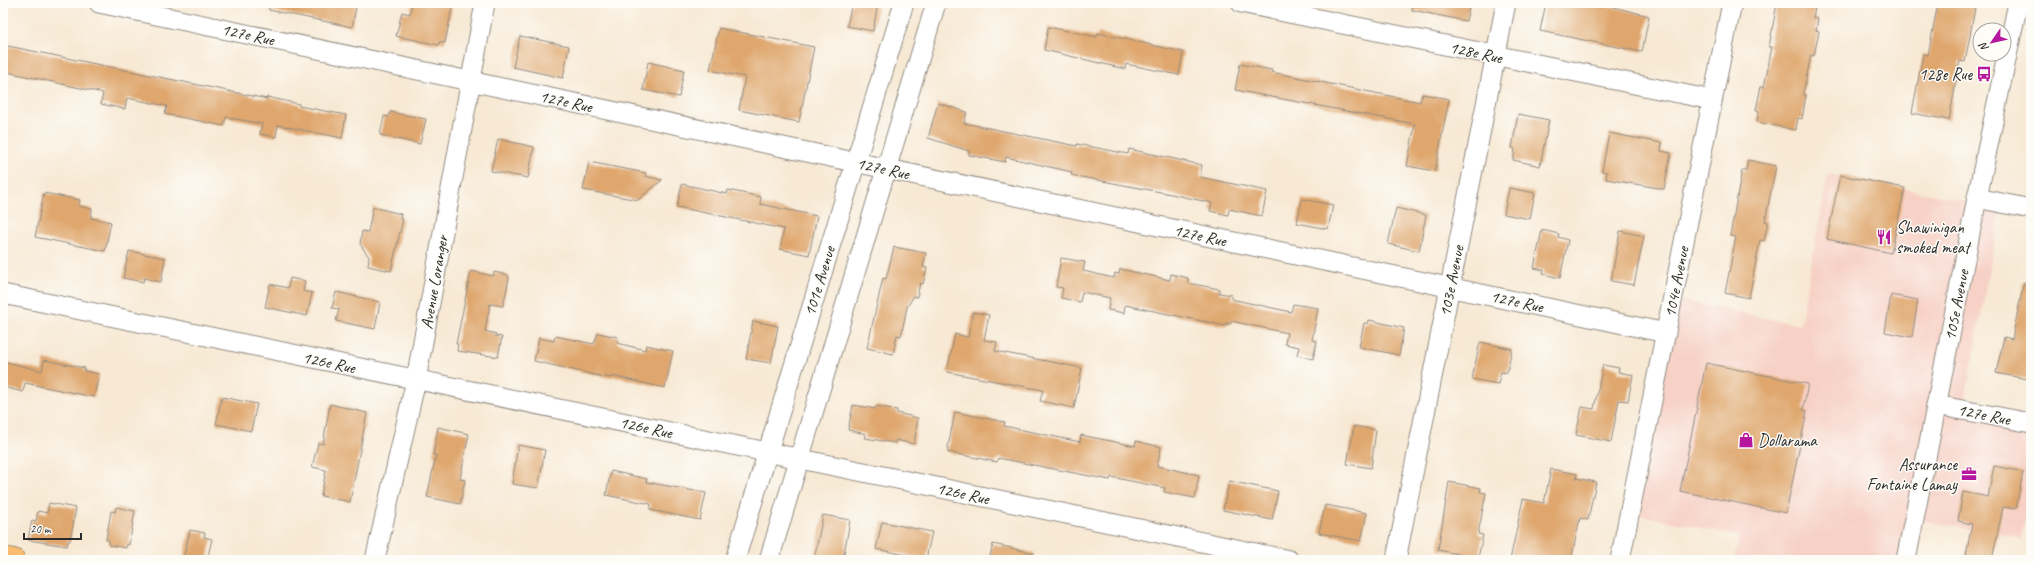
<svg xmlns="http://www.w3.org/2000/svg" width="2034" height="563" font-family="Caveat,sans-serif">
<rect width="100%" height="100%" fill="#fdfcf7"/>
<filter id="ink" filterUnits="userSpaceOnUse"><feTurbulence type="fractalNoise" baseFrequency=".025" numOctaves="2"/><feDisplacementMap in="SourceGraphic" scale="8" xChannelSelector="R" yChannelSelector="G"/><feConvolveMatrix kernelMatrix="1 2 1 2 8 2 1 2 1" color-interpolation-filters="sRGB"/></filter>
<filter id="wash" filterUnits="userSpaceOnUse"><feTurbulence type="fractalNoise" baseFrequency=".012" numOctaves="4" result="noise"/><feDisplacementMap in="SourceGraphic" scale="16" xChannelSelector="R" yChannelSelector="G"/><feGaussianBlur stdDeviation="0.9" result="paint"/><feColorMatrix in="noise" values="0 0 0 0 0 0 0 0 0 0 0 0 0 0 0 0 0 1.4 0 .05"/><feComposite in="paint" operator="in"/></filter>
<g filter="url(#wash)">
<rect width="100%" height="100%" fill="#f7e9d4"/>
<polygon fill="#f7d1c6" points="1828,174 1960,200 2000,212 1963,410 2031,423 2031,474 2022,539 1914,519 1906,560 1734,560 1739,536 1630,513 1673,299 1800,325"/>
<g id="blocks">
<g fill="#dfa76e">
<polygon points="269,3 357,3 352,27 269,10"/>
<polygon points="412,3 453,3 445,43 439,42 439,45 396,36 402,12 410,14"/>
<polygon points="852,3 878,3 873,31 847,26"/>
<polygon points="1413,3 1470,3 1466,21 1412,10"/>
<polygon points="1546,3 1597,3 1649,16 1642,52 1540,31"/>
<polygon points="1777,3 1816,3 1813,18 1818,19 1816,30 1819,31 1814,56 1811,55 1803,94 1806,95 1802,119 1798,118 1796,130 1757,122 1759,110 1756,110 1761,86 1764,87 1772,47 1769,47"/>
<polygon points="1938,3 1976,3 1965,62 1960,61 1949,120 1912,113 1923,54 1928,55"/>
<polygon points="1048,27 1097,37 1098,33 1183,52 1179,75 1126,64 1125,69 1044,50"/>
<polygon points="719,28 814,47 799,122 739,110 745,77 710,70"/>
<polygon points="520,36 569,46 563,78 513,67"/>
<polygon points="3,45 267,99 267,97 299,104 299,106 346,115 342,138 278,125 276,137 260,134 262,124 226,117 224,126 165,114 167,106 127,98 125,109 101,104 103,93 3,71"/>
<polygon points="648,62 684,70 679,97 643,90"/>
<polygon points="1240,64 1272,70 1271,72 1420,102 1422,94 1449,99 1435,171 1407,166 1415,124 1235,90"/>
<polygon points="938,103 967,112 964,123 1077,146 1077,144 1128,154 1129,149 1202,165 1200,177 1267,191 1262,216 1229,209 1228,215 1210,211 1212,203 1171,194 1071,175 1072,172 1006,157 1005,162 969,155 969,151 928,138"/>
<polygon points="390,112 426,119 420,144 380,135 384,116 389,117"/>
<polygon points="1518,114 1549,120 1540,166 1513,160 1515,149 1512,148"/>
<polygon points="1609,133 1662,143 1661,151 1671,153 1664,189 1606,179 1607,172 1602,171"/>
<polygon points="498,139 534,147 528,178 491,171"/>
<polygon points="1748,160 1776,166 1765,221 1768,222 1764,241 1760,240 1749,298 1725,293 1736,237 1730,236 1742,170 1746,170"/>
<polygon points="589,162 646,173 645,176 662,180 638,200 583,190"/>
<polygon points="1840,175 1905,188 1891,253 1827,239"/>
<polygon points="682,184 727,194 728,190 761,197 760,204 817,216 809,255 780,249 784,229 677,207"/>
<polygon points="1509,188 1535,193 1530,219 1504,214"/>
<polygon points="44,193 80,200 79,206 92,209 91,218 111,222 105,251 35,237"/>
<polygon points="1302,199 1333,205 1328,229 1297,223"/>
<polygon points="373,207 401,214 400,219 403,219 391,271 368,266 369,257 360,244 362,231 368,232"/>
<polygon points="1396,208 1426,215 1419,251 1388,244"/>
<polygon points="1542,230 1559,234 1558,237 1568,240 1560,278 1543,274 1544,270 1534,268"/>
<polygon points="1620,231 1644,236 1634,285 1611,281"/>
<polygon points="894,247 926,253 923,267 927,268 923,284 920,283 917,297 914,296 907,307 901,336 897,335 893,354 867,348 883,278 886,279"/>
<polygon points="129,251 165,258 161,282 144,278 143,282 123,278"/>
<polygon points="1061,258 1085,262 1083,271 1114,278 1115,273 1119,274 1120,269 1170,280 1171,274 1188,278 1188,283 1219,289 1219,293 1232,295 1231,299 1291,312 1293,304 1318,308 1312,340 1317,341 1313,359 1297,355 1299,347 1285,344 1287,333 1231,321 1231,324 1226,323 1226,326 1125,305 1124,313 1108,310 1110,298 1082,292 1080,302 1061,298 1063,288 1056,287"/>
<polygon points="471,271 493,276 494,272 508,275 509,278 503,306 490,304 485,331 496,334 495,336 502,337 498,357 457,351 458,344 456,344"/>
<polygon points="290,278 305,281 303,291 312,293 307,316 265,307 270,284 288,288"/>
<polygon points="2024,282 2031,283 2031,359 2027,379 1996,373 2004,337 2012,339"/>
<polygon points="336,292 380,302 375,329 336,321 339,309 332,308"/>
<polygon points="1891,295 1918,300 1912,337 1885,332"/>
<polygon points="973,312 989,315 984,340 997,342 995,351 1082,368 1074,408 1040,401 1043,390 947,372 955,334 968,337"/>
<polygon points="1369,320 1404,328 1399,355 1359,347 1364,323 1368,324"/>
<polygon points="753,321 778,326 771,363 746,359"/>
<polygon points="598,333 618,337 617,343 645,350 646,345 673,351 665,388 612,376 611,378 604,377 534,361 539,338 554,341 555,336 594,344"/>
<polygon points="1480,342 1512,349 1507,373 1501,372 1498,384 1472,379"/>
<polygon points="44,360 85,368 84,371 99,374 94,397 25,383 23,392 3,387 3,361 42,371"/>
<polygon points="1706,363 1808,384 1803,410 1807,411 1786,513 1680,491"/>
<polygon points="1603,365 1619,368 1618,372 1633,375 1628,401 1619,400 1611,442 1576,435 1582,407 1594,409"/>
<polygon points="222,397 257,404 251,431 216,424"/>
<polygon points="330,404 367,413 350,502 321,496 326,470 312,467 318,443 323,444"/>
<polygon points="853,405 875,409 876,406 897,410 897,413 918,418 914,444 896,440 895,443 865,438 866,434 848,430"/>
<polygon points="955,412 1005,422 1004,426 1080,442 1081,435 1135,446 1136,441 1161,447 1157,466 1199,475 1195,498 1164,492 1165,488 1111,477 1110,480 998,458 997,462 947,452"/>
<polygon points="1354,426 1376,430 1371,468 1347,464"/>
<polygon points="438,427 469,434 460,479 465,480 460,504 427,497 436,455 433,455"/>
<polygon points="518,445 545,450 538,488 512,484"/>
<polygon points="1994,466 2023,472 2016,509 2003,507 1992,560 1967,560 1968,555 1966,555 1972,524 1958,521 1963,492 1988,497"/>
<polygon points="1551,469 1577,474 1576,478 1596,482 1588,520 1580,518 1571,560 1510,560 1523,499 1544,503"/>
<polygon points="611,471 647,479 646,482 706,493 700,520 650,510 651,504 606,495"/>
<polygon points="1229,481 1278,491 1272,520 1223,510"/>
<polygon points="1449,482 1481,488 1480,492 1486,493 1478,534 1483,535 1478,558 1438,550"/>
<polygon points="49,503 76,508 70,541 68,541 67,546 28,540 32,520 36,521 38,511 47,513"/>
<polygon points="1325,505 1367,513 1361,541 1319,533"/>
<polygon points="116,507 135,511 129,545 127,544 126,548 109,545 109,540 106,540 111,511 115,512"/>
<polygon points="823,515 850,520 843,560 814,560"/>
<polygon points="882,522 932,532 926,559 876,549"/>
<polygon points="190,530 205,533 204,537 212,539 207,560 183,560"/>
<polygon points="993,544 1034,553 1033,560 989,560"/>
</g>
</g>
</g>
<g filter="url(#ink)">
<use href="#blocks" fill-opacity="0" stroke="#918a80" stroke-width="1"/>
<g fill="none" stroke-linecap="round" stroke-linejoin="round">
<g stroke="#918a80" stroke-width="21">
<g id="minor">
<polyline points="99,3 1666,333"/>
<polyline points="1241,3 1712,100"/>
<polyline points="1977,198 2031,209"/>
<polyline points="3,294 1289,560"/>
<polyline points="1936,405 2031,423"/>
<polyline points="375,560 416,380 485,3"/>
<polyline points="735,560 904,3"/>
<polyline points="769,560 936,3"/>
<polyline points="1396,560 1506,3"/>
<polyline points="1620,560 1732,3"/>
<polyline points="1906,560 1977,198 2018,3"/>
</g>
</g>
<g stroke="#918a80" stroke-width="24">
<polyline id="major" points="3,558 14,560"/>
</g>
<use href="#minor" stroke="#fff" stroke-width="19"/>
<use href="#major" stroke="#fcbd6f" stroke-width="22"/>
</g>
</g>
<defs>
<g id="bus-bare" transform="scale(1.2)"><path d="M-5-6H5V4H4V6H2V4H-2V6H-4V4H-5ZM-3.5-4V0h7V-4ZM-3.5 1.2v1.5H-2V1.2ZM2 1.2v1.5H3.5V1.2Z" fill="#b5179e" stroke="#fdfcf7" stroke-width="2.5" paint-order="stroke"/></g>
<g id="restaurant-bare" transform="scale(1.2)"><path d="M-5-6h1v4h1v-4h1v4h1v-4h1v5L-1.5 .5V6h-2V.5L-5-1ZM5-6V6H3V1.5H1.5Q1.5-4 5-6Z" fill="#b5179e" stroke="#fdfcf7" stroke-width="2.5" paint-order="stroke"/></g>
<g id="shop-bare" transform="scale(1.2)"><path d="M-5-2.5h2.3a2.7 3.5 0 0 1 5.4 0H5L5.5 6h-11ZM-1.5-2.5h3a1.5 2.3 0 0 0-3 0Z" fill="#b5179e" stroke="#fdfcf7" stroke-width="2.5" paint-order="stroke"/></g>
<g id="office-bare" transform="scale(1.2)"><path d="M-6-3h4V-5.5h4V-3h4V5H-6ZM-1-4.5V-3h2v-1.5ZM-6 0V1H6V0Z" fill="#b5179e" stroke="#fdfcf7" stroke-width="2.5" paint-order="stroke"/></g>
</defs>
<g fill-rule="evenodd">
<use href="#bus-bare" x="1984" y="74"/>
<use href="#restaurant-bare" x="1884" y="237"/>
<use href="#shop-bare" x="1746" y="440"/>
<use href="#office-bare" x="1969" y="474"/>
</g>
<g text-anchor="middle" stroke-width="3" stroke-linejoin="round" paint-order="stroke">
<g font-size="17" fill="#2b2b2b" stroke="#fdfcf7">
<text transform="translate(248 34) rotate(12)" y="6">127e Rue</text>
<text transform="translate(1476 52) rotate(12)" y="6">128e Rue</text>
<text transform="translate(566 101) rotate(12)" y="6">127e Rue</text>
<text transform="translate(883 168) rotate(12)" y="6">127e Rue</text>
<text transform="translate(1200 235) rotate(12)" y="6">127e Rue</text>
<text transform="translate(819 281) rotate(-73)" y="6">101e Avenue</text>
<text transform="translate(1451 281) rotate(-79)" y="6">103e Avenue</text>
<text transform="translate(434 282) rotate(-80)" y="6">Avenue Loranger</text>
<text transform="translate(1676 282) rotate(-79)" y="6">104e Avenue</text>
<text transform="translate(1517 301) rotate(12)" y="6">127e Rue</text>
<text transform="translate(1956 305) rotate(-79)" y="6">105e Avenue</text>
<text transform="translate(329 362) rotate(12)" y="6">126e Rue</text>
<text transform="translate(1984 414) rotate(11)" y="6">127e Rue</text>
<text transform="translate(646 427) rotate(12)" y="6">126e Rue</text>
<text transform="translate(963 493) rotate(12)" y="6">126e Rue</text>
</g>
<g font-size="17" fill="#2b2b2b" stroke="#fdfcf7" text-anchor="end">
<text x="1972" y="80">128e Rue</text>
<text x="1896" y="233" text-anchor="start">Shawinigan<tspan x="1896" dy="20">smoked meat</tspan></text>
<text x="1758" y="446" text-anchor="start">Dollarama</text>
<text x="1957" y="470">Assurance<tspan x="1957" dy="20">Fontaine Lamay</tspan></text>
</g>
</g>
<rect width="2034" height="563" fill="none" stroke="#fdfcf7" stroke-width="16"/>
<g transform="translate(1992 42) rotate(236)"><circle r="19" fill="#fdfcf7" stroke="#a9a8a5"/>
<path d="M0-3L7 15L0 10L-7 15Z" fill="#b5179e"/>
<text y="-6" font-size="11" font-weight="bold" text-anchor="middle" fill="#2b2b2b">N</text>
</g>
<path d="M24 533v6h57v-6" fill="none" stroke="#2b2b2b" stroke-width="2"/>
<text x="30" y="533" font-size="12" fill="#2b2b2b" stroke="#fdfcf7" stroke-width="3" paint-order="stroke">20 m</text>
</svg>
